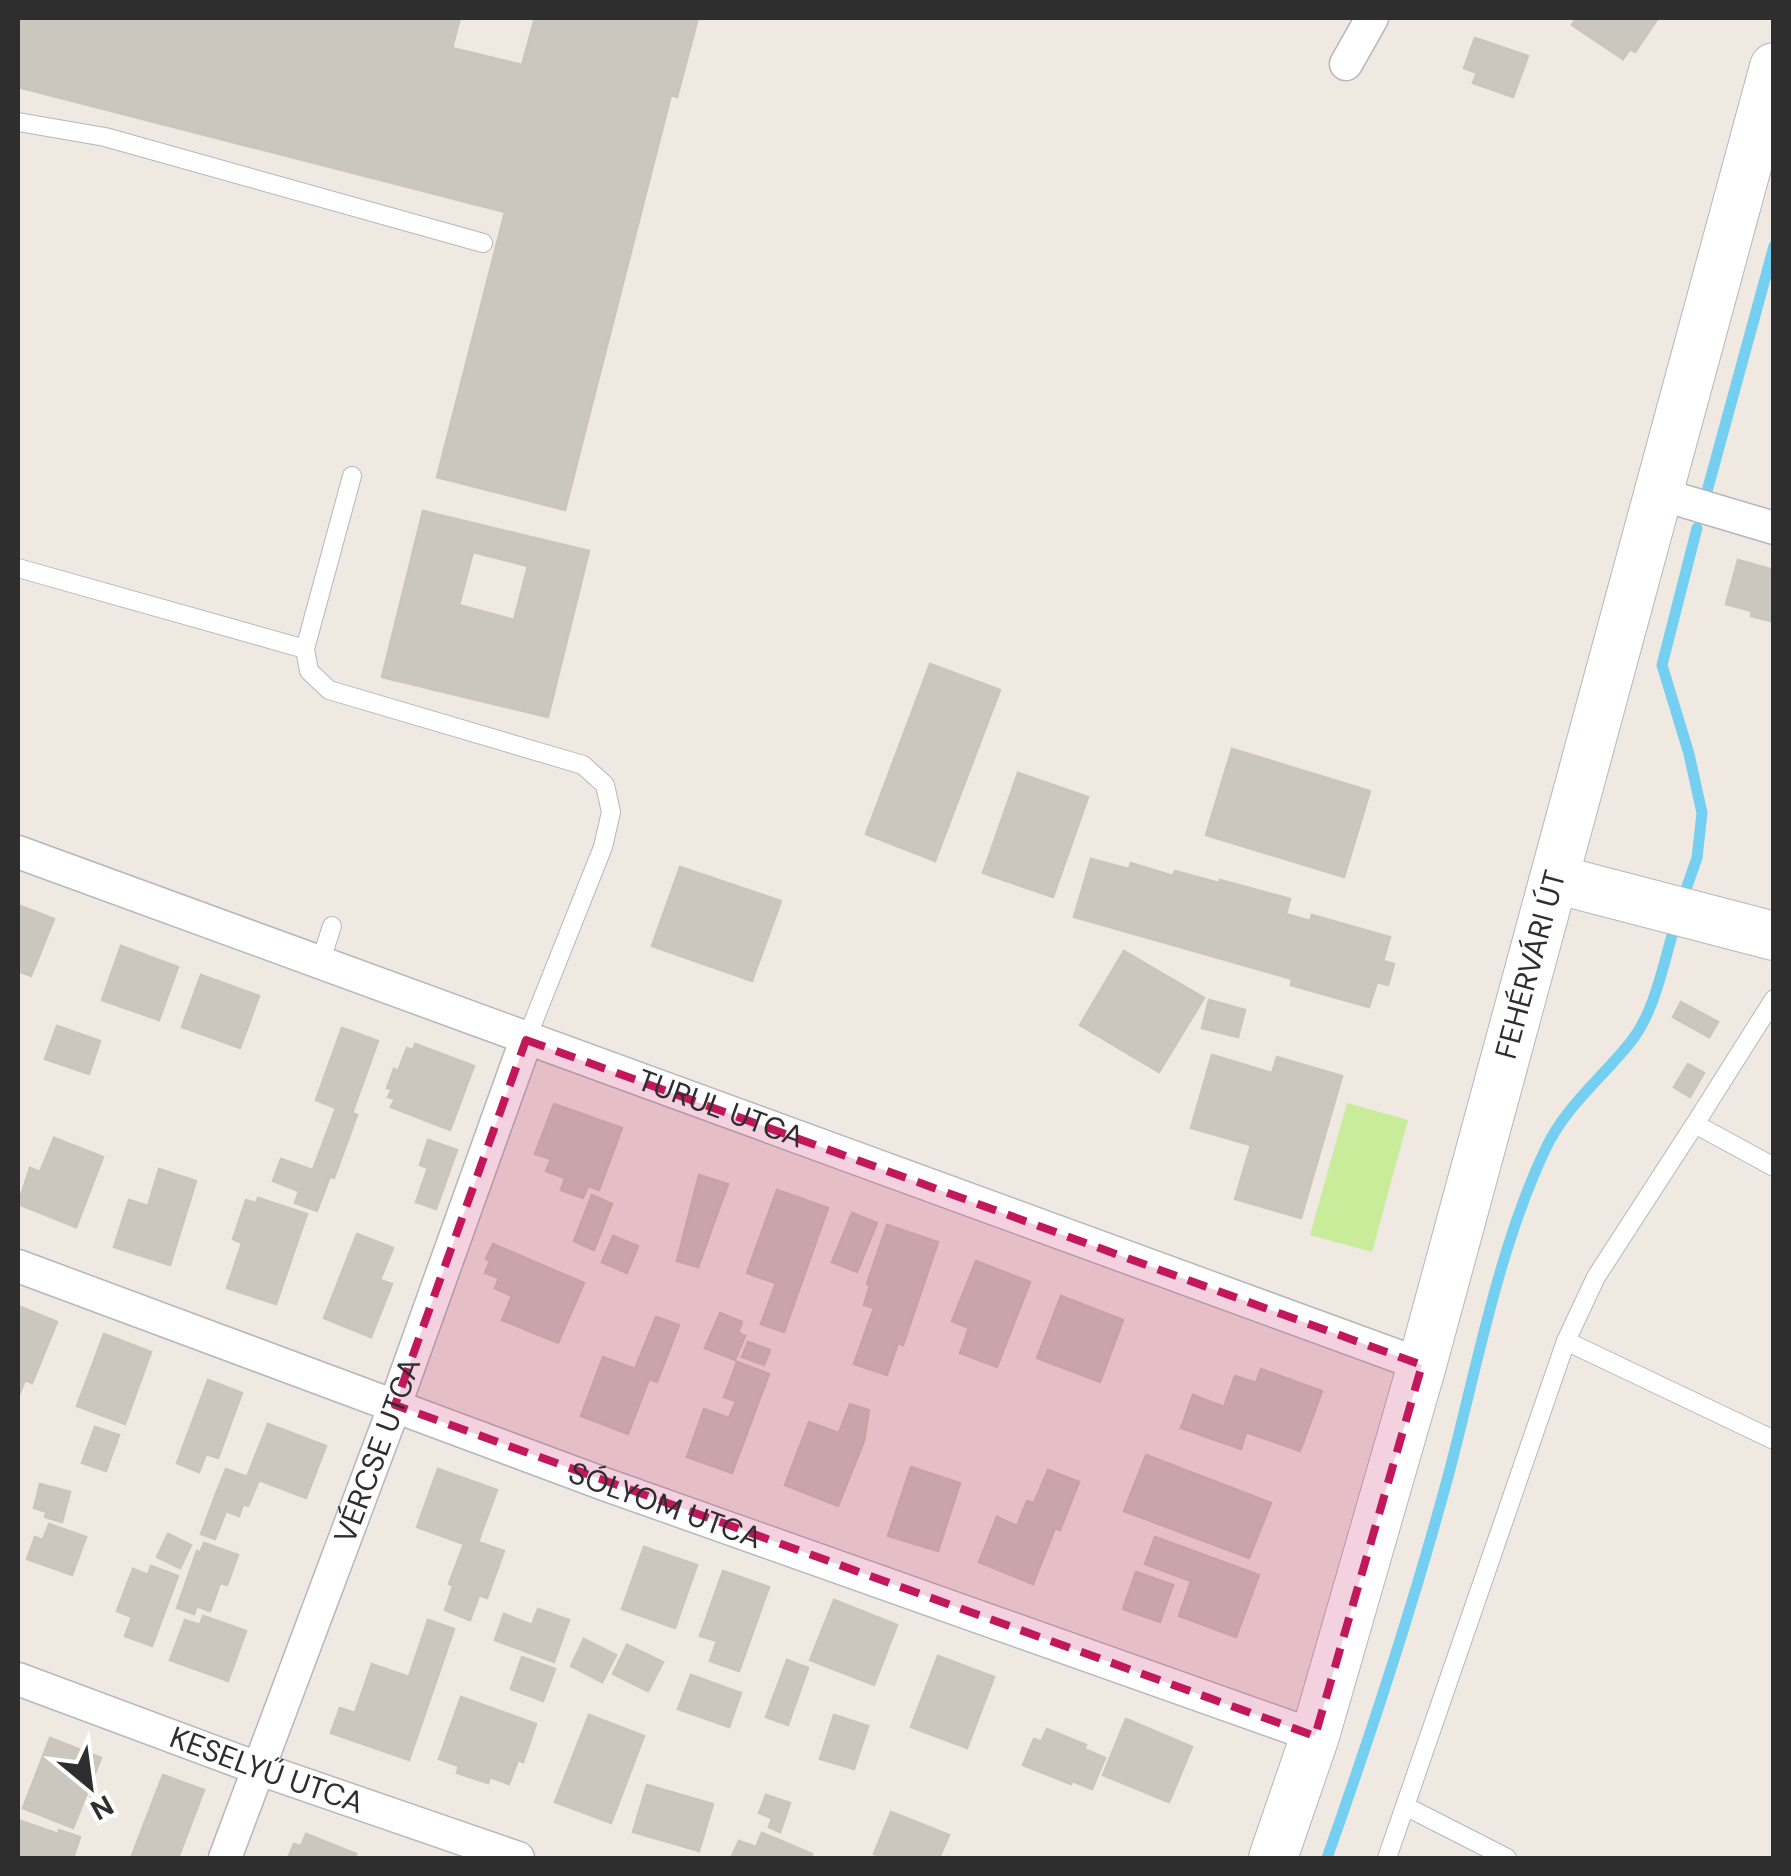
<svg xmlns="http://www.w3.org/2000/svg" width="1791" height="1876" font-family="'DM Sans',sans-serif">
<rect width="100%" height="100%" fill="#efe9e1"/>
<polygon fill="#c9ec9a" points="1347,1103 1408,1120 1372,1252 1310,1235"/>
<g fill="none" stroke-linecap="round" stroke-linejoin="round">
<g stroke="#75cff0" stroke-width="11">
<polyline points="1706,495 1774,246"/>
<polyline points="1686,889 1697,858 1702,813 1689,754 1662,665 1697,528"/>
<path d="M1327,1858C1372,1731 1415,1600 1450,1469C1477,1366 1499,1247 1545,1150C1565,1107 1600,1080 1629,1044C1654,1014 1662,969 1673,932"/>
</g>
</g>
<g fill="#cbc7bf" stroke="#cbc5ba" stroke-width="2.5" fill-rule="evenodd">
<polygon points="18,18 460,18 452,48 522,65 535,18 698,18 677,97 671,95 565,510 437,477 505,212 18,87"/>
<polygon points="1577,18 1658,18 1635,52 1630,49 1623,59 1572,25"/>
<polygon points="1475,38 1528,56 1513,97 1473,83 1477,73 1464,68"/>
<path d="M423,511L589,551L548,717L382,677ZM473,552L528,566L514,620L459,605Z"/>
<polygon points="1738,560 1774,570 1774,622 1751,616 1752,611 1726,604"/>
<polygon points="930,664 1000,690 935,861 866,834"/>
<polygon points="1232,749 1370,791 1344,877 1206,835"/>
<polygon points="1018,773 1088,797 1053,897 983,873"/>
<polygon points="1091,859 1129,869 1131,863 1173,876 1175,871 1219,883 1220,880 1290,899 1286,914 1310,921 1312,915 1390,937 1383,961 1394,964 1388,985 1377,982 1369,1007 1291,985 1292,979 1074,917"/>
<polygon points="680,867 781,901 752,981 652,946"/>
<polygon points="18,905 54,919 31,976 18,971"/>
<polygon points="121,946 178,967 159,1020 102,1000"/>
<polygon points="1124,951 1204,998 1159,1072 1080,1025"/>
<polygon points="201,975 259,996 240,1048 182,1027"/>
<polygon points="1209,1000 1245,1010 1238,1037 1202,1028"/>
<polygon points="1681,1002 1718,1022 1709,1037 1673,1017"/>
<polygon points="57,1026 100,1041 89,1074 45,1059"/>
<polygon points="342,1028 378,1041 352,1113 357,1115 334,1178 313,1170 336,1108 316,1100"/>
<polygon points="415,1044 474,1066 450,1130 391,1107 395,1099 388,1097 392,1089 387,1088 394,1069 398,1071 407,1048 413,1050"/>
<polygon points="1212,1055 1272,1073 1277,1057 1342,1076 1301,1218 1235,1199 1251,1145 1191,1128"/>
<polygon points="1688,1064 1704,1073 1690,1097 1674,1087"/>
<polygon points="554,1104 622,1128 599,1190 588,1186 583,1198 561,1190 565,1178 546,1171 551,1159 535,1154"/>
<polygon points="54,1138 103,1157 76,1227 18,1204 30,1168 40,1172"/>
<polygon points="428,1140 457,1150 436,1209 416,1202 428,1168 420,1165"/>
<polygon points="281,1159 330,1176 317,1211 295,1203 299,1191 273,1181"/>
<polygon points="159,1169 196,1181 170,1265 114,1247 129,1200 148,1206"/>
<polygon points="699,1175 728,1184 698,1267 677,1261"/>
<polygon points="777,1190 828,1208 784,1332 761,1324 776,1283 747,1273"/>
<polygon points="592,1195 612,1204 594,1250 574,1241"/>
<polygon points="258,1198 307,1214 276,1304 227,1288 242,1243 233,1239 246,1200 256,1203"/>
<polygon points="852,1213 877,1223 857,1272 832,1262"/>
<polygon points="887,1225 938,1242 903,1345 898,1343 887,1375 854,1364 874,1308 864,1305 870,1285 867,1284"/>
<polygon points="357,1234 393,1248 380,1280 392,1284 371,1337 324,1318"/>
<polygon points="613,1236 638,1246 627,1273 602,1262"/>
<polygon points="493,1244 584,1283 558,1343 502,1320 512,1296 495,1288 499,1278 485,1273 490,1261 486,1259"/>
<polygon points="976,1261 1030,1282 997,1367 960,1353 969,1328 952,1321"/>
<polygon points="1061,1296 1123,1320 1100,1382 1037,1358"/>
<polygon points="18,1306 57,1322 32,1383 25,1380 19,1395"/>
<polygon points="720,1313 742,1322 738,1333 745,1336 735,1360 705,1348"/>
<polygon points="656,1317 679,1325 657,1382 649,1379 628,1434 581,1416 603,1357 635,1369"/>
<polygon points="104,1334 151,1352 125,1424 77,1406"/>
<polygon points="748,1342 770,1350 764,1365 742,1357"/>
<polygon points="737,1362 769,1374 732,1473 687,1457 704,1409 729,1418 736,1401 724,1397"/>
<polygon points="1261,1369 1322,1391 1300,1451 1246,1432 1241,1449 1181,1428 1193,1395 1224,1407 1235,1376 1256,1383"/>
<polygon points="208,1380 242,1393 218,1458 206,1454 199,1472 177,1463"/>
<polygon points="850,1404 869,1410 864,1441 838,1506 785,1485 809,1422 839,1433"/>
<polygon points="268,1424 326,1446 306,1498 259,1480 248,1506 216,1494 226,1469 247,1477"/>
<polygon points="95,1427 119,1435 106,1471 82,1463"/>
<polygon points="1146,1455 1271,1503 1249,1558 1124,1511"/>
<polygon points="911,1467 960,1483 938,1551 888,1536"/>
<polygon points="438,1469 497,1490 478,1542 504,1551 487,1598 479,1595 470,1620 445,1610 453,1586 449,1584 464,1544 417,1527"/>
<polygon points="1048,1470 1079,1482 1060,1530 1055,1528 1033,1584 979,1562 997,1517 1017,1526 1027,1501 1034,1503"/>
<polygon points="40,1484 70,1492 62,1522 45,1517 47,1512 34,1508"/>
<polygon points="216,1494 243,1504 239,1516 226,1511 215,1539 201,1534"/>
<polygon points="49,1524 86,1537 72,1575 27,1559 35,1537 43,1540"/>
<polygon points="168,1534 191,1545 180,1568 157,1557"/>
<polygon points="1155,1537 1259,1575 1236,1637 1179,1616 1191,1581 1145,1564"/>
<polygon points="204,1543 238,1555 227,1585 220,1583 210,1611 197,1606 194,1614 177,1608 197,1551 200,1553"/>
<polygon points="644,1547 697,1565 675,1628 622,1609"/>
<polygon points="151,1566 178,1576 152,1646 125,1636 132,1617 117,1611 133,1569 148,1575"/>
<polygon points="723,1571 769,1587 739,1671 710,1661 717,1641 700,1636"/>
<polygon points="1136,1572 1173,1585 1160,1622 1123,1609"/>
<polygon points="834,1600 897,1625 874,1685 810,1660"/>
<polygon points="538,1609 569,1620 554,1662 495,1640 504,1614 532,1625"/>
<polygon points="203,1616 246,1631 228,1681 170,1660 185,1620 200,1625"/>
<polygon points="428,1620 454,1629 409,1760 331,1733 340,1708 355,1713 372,1664 409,1677"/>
<polygon points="584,1639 616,1655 602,1682 571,1666"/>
<polygon points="627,1645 663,1662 648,1691 613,1674"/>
<polygon points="938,1656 994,1677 967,1748 911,1727"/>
<polygon points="522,1657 555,1669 543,1701 511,1689"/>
<polygon points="787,1660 808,1668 788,1725 766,1717"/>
<polygon points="691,1675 741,1693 729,1727 678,1709"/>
<polygon points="461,1697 536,1724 523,1762 518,1760 509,1784 490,1777 488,1783 457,1773 459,1766 439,1759"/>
<polygon points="589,1715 644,1736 611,1823 555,1802"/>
<polygon points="834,1715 868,1726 854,1769 820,1759"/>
<polygon points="1126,1719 1192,1747 1169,1802 1103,1775"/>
<polygon points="1047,1729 1086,1745 1084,1749 1105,1758 1092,1789 1073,1781 1071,1784 1023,1765 1034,1739 1041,1742"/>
<polygon points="50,1738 101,1758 73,1828 23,1808"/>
<polygon points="163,1775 204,1790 178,1858 131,1858"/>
<polygon points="647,1785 713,1804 699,1851 633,1832"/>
<polygon points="766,1795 790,1803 780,1832 769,1827 772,1818 759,1813"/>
<polygon points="891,1812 949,1835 939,1858 885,1858 874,1854"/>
<polygon points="18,1820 58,1834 59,1830 80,1837 73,1858 18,1856"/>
<polygon points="762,1833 812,1854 810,1858 731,1858 739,1841 756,1847"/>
<polygon points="306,1834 356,1854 354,1858 288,1858 294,1844 301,1846"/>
</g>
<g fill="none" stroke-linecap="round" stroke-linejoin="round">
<g stroke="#b4b7c1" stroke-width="20">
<g id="lane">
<polyline points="18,122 105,137 483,243"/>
<polyline points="352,476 305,649 309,671 329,690 583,765 605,785 611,812 603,847 526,1040"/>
<polyline points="18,568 305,649"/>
<polyline points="320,963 332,926"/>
<polyline points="1695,1124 1774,999"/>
<polyline points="1566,1341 1774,1440"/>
<polyline points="1407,1807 1507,1858"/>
<polyline points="1387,1858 1566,1341 1596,1277 1695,1124 1774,1167"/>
</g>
</g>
<g stroke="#b4b7c1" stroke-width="35">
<g id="street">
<polyline points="1346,64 1372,18"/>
<polyline points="1660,494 1774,528"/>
<path id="s1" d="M18,852L1422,1365"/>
<path id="s2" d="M18,1266L604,1484L1315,1736"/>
<path id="s3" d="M18,1679L257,1768L518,1858"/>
<path id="s4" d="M225,1858L395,1405L526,1040"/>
</g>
</g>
<g stroke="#b4b7c1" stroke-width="50">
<g id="secondary">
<polyline points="1555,879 1774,936"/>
<path id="s5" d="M1273,1858L1315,1736L1422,1365L1774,67"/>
</g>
</g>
<use href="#lane" stroke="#fff" stroke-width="18"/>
<use href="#street" stroke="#fff" stroke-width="32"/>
<use href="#secondary" stroke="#fff" stroke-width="48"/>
</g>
<path fill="#c2185b" fill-opacity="0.2" stroke="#c2185b" stroke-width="8" stroke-dasharray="20 12" stroke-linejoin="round" d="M526,1040L1422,1365L1315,1736L395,1405Z"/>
<g text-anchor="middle" stroke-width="8" stroke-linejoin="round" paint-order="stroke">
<g font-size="30" fill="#2e2e2e" stroke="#fff">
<text dy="10" stroke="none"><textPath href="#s5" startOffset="930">FEHÉRVÁRI ÚT</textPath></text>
<text dy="10" stroke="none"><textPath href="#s1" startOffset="748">TURUL UTCA</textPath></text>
<text dy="10" stroke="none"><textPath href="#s4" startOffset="435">VÉRCSE UTCA</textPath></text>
<text dy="10" stroke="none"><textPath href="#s2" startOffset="690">SÓLYOM UTCA</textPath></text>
<text dy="10" stroke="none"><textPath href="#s3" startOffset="265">KESELYŰ UTCA</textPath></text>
</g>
</g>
<rect width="1791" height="1876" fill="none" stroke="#2e2e2e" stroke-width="40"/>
<g transform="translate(90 1786) rotate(151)" stroke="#ffffff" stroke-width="8" paint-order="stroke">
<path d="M0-8L18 38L0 25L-18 38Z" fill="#2e2e2e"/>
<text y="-15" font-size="28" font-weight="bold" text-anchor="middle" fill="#2e2e2e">N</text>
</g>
</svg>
